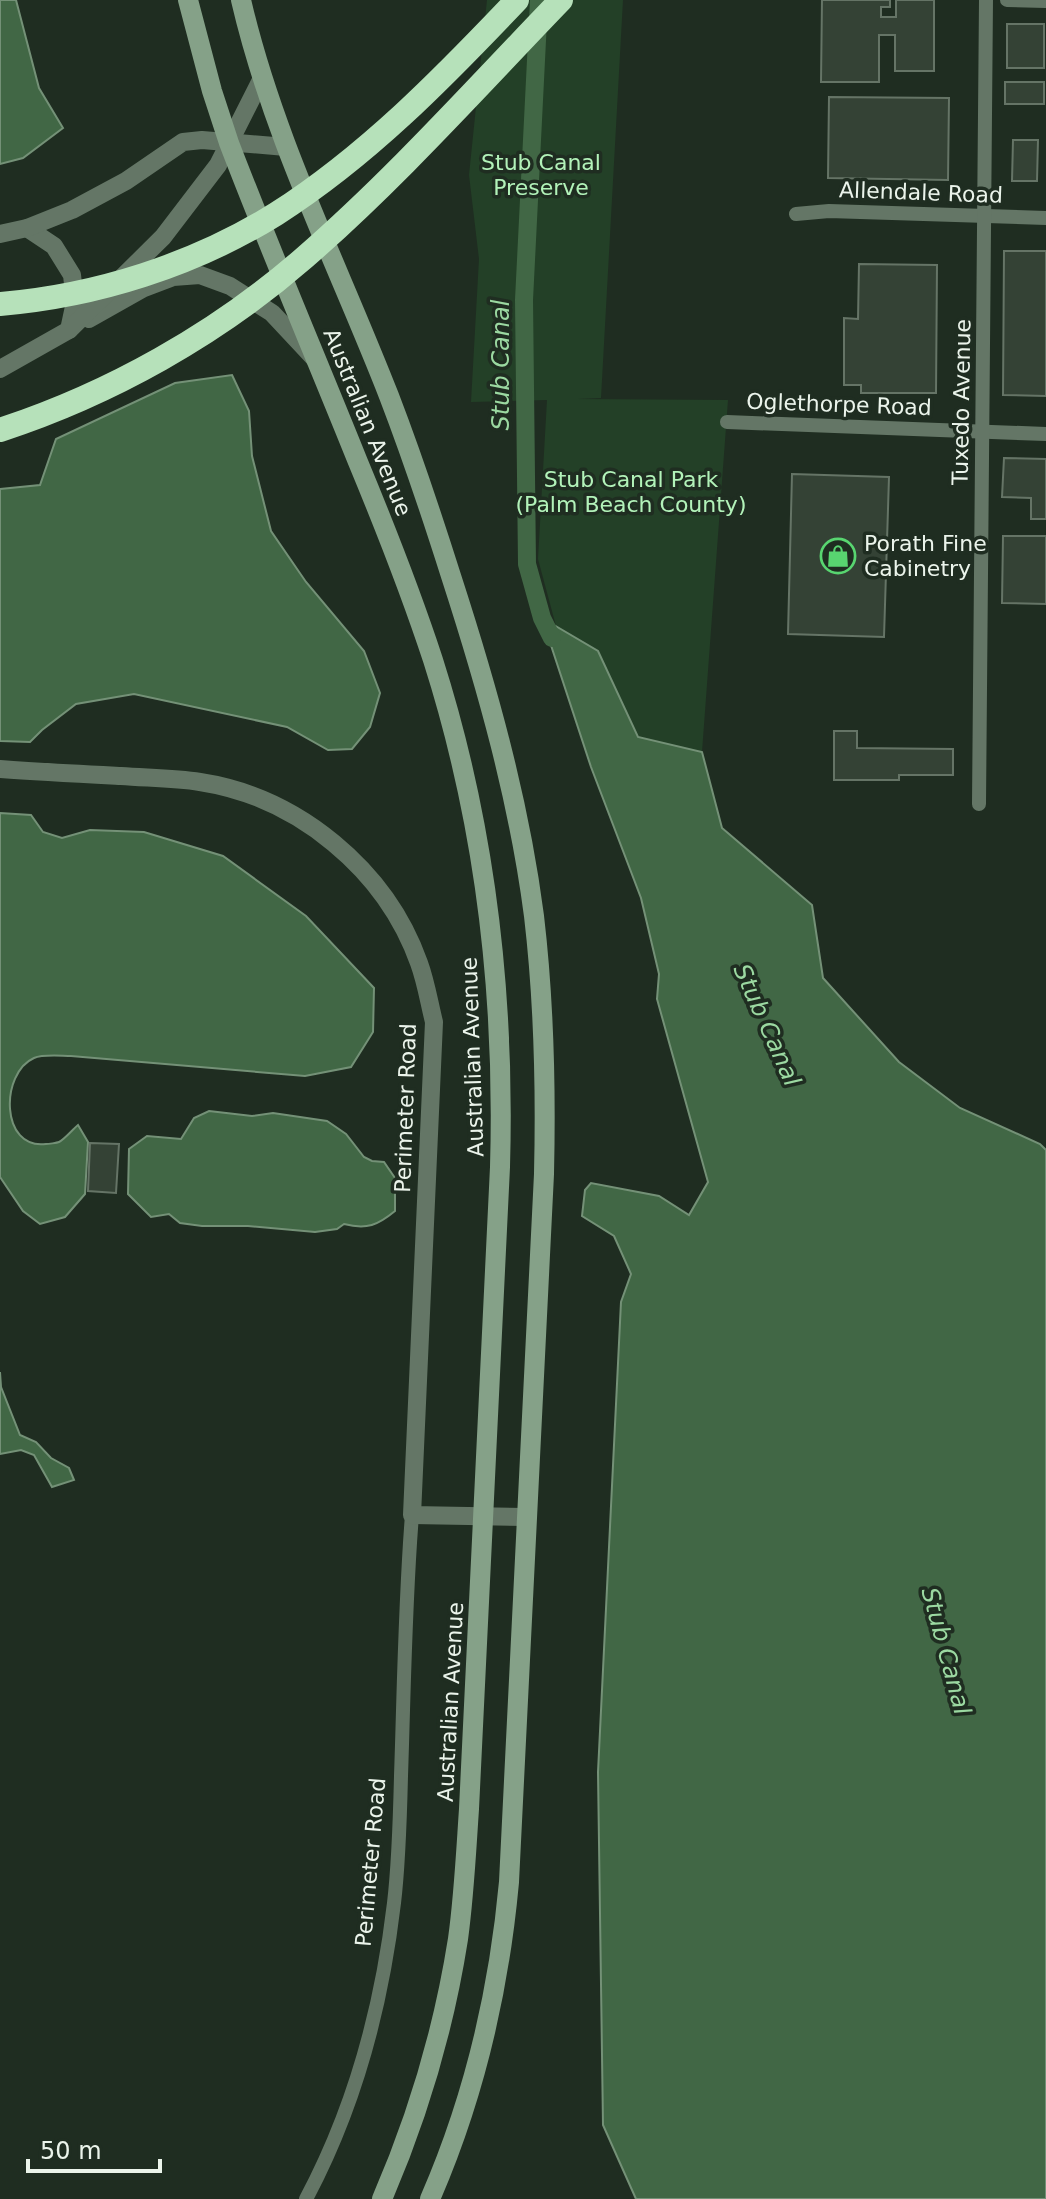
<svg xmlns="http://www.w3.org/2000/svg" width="1046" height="2199" font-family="'DejaVu Sans',sans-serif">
<rect width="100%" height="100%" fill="#1f2d21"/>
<polygon fill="#234027" points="487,0 623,0 601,398 578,399 728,400 702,752 638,738 598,651 556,626 538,559 547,400 471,402 479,259 469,175"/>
<g fill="#416745" stroke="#749177" stroke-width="2">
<polygon points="0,0 16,0 39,88 63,128 23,158 0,164"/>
<polygon points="232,375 249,411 252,456 271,531 306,582 364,651 380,693 370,727 352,749 328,750 287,727 134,694 76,704 42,730 30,742 0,741 0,489 40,485 56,439 175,383"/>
<polygon points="542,618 598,651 638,737 702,752 722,828 812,905 823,978 899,1062 960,1108 1040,1144 1046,1150 1046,2199 636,2199 603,2125 598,1772 621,1302 631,1274 614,1236 582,1216 585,1190 591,1183 659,1196 689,1215 708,1182 657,999 659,974 641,898 591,767"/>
<path d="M0,813L31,815L43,832L62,838L90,830L144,832L223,856L306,916L374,988L373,1032L351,1067L305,1076L71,1056C61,1056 43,1054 34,1058C0,1073 0,1150 46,1144C48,1144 57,1143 59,1142C65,1139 72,1130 78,1125L88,1142L85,1194L65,1217L40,1224L23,1211L0,1177Z"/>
<path d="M209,1111L252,1116L273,1113L327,1121L346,1134L364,1157L372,1161L384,1162L395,1178V1211C378,1225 367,1230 344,1224L337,1229L315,1232L248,1226H202L180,1223L169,1214L151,1217L128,1194L129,1149L147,1136L181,1139L194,1118Z"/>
<polygon points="0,1372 1,1387 20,1435 36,1442 51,1458 69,1468 74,1480 52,1487 34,1455 21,1450 0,1454"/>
</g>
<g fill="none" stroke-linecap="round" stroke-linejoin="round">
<polyline stroke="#416745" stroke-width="18" points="539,0 524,300 527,564 542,618 552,638"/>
</g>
<g fill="#344235" stroke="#657466" stroke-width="2">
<polygon points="822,0 890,0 890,7 881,7 881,17 896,17 896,0 934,0 934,71 895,71 895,35 879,35 879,82 821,82"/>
<rect x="1007" y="24" width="37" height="44"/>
<rect x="1005" y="82" width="39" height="22"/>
<polygon points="829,97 949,98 948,180 828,178"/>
<polygon points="1013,140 1038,140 1037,181 1012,181"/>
<polygon points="1004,251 1046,251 1046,396 1003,395"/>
<polygon points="859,264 937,265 936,393 861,393 861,385 844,385 844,318 858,319"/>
<polygon points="1004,458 1046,459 1046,519 1031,519 1031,498 1002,497"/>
<polygon points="792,474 889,477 884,637 788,634"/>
<polygon points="1003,536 1046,536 1046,604 1002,603"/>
<polygon points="834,731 857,731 857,748 953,749 953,775 899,775 899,780 834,780"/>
<polygon points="90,1143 119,1144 116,1193 88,1191"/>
</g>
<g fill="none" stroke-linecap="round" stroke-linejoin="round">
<g stroke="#647666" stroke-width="14">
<polyline points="1007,0 1046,1"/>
<polyline points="796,214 829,211 1046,218"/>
<polyline points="727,422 1046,434"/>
<polyline points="979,804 986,0"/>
<path d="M306,2199C354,2109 382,2005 394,1903C399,1861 400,1818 401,1776C404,1689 405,1601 412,1515"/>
</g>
<g stroke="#647666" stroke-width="18">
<polyline points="27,228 54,246 72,275 75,302 69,330"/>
<polyline points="0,234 27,228 72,210 126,181 183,142 202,140 286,147"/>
<polyline points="89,319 144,288 173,277 200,275 230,286 272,313 315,359"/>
<polyline points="0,369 69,330 163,237 218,165 262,78"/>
<path d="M0,769C40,772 81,774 121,776C147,778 174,778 200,782C298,797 386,870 419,963C426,982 429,1002 434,1022L412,1515L526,1517"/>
</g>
<g stroke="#85a188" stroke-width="20">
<path d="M188,0L212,91L229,143C270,250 315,355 358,462C385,527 411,593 433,660C485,823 505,996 500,1167L469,1809C466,1853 464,1896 458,1939C444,2028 418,2116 382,2199"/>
<path d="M241,0C273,138 338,265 389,396C412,456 432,516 451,576C487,687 519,800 534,916C544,1001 546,1088 544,1174L509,1882C499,1991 474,2098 430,2199"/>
</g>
<g stroke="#b6e1ba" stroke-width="24">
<path d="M0,304C96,296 194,265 276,214C367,156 443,78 517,0"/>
<path d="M0,430C110,394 217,334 304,258C396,178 477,87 561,0"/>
</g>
</g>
<defs>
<g id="shop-ring" transform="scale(1.8)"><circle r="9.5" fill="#1f2d21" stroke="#58d570" stroke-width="1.5"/><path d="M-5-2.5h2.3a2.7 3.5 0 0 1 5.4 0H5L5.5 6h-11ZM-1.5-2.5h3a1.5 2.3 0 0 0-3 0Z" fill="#58d570"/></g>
</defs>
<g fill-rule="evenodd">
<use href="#shop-ring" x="838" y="556"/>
</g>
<g text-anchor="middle" stroke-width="7" stroke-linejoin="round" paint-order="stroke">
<g font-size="22" fill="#b2f2b9" stroke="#1f2d21">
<text x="541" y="170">Stub Canal<tspan x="541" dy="25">Preserve</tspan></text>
<text x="631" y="487">Stub Canal Park<tspan x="631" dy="25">(Palm Beach County)</tspan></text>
</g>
<g font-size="22" fill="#ebf4eb" stroke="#1f2d21">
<text transform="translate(921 192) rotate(2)" y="8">Allendale Road</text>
<text transform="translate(961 402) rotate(-89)" y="8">Tuxedo Avenue</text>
<text transform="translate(839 404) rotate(2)" y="8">Oglethorpe Road</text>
<text transform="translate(368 422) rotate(68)" y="8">Australian Avenue</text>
<text transform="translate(472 1057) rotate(-92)" y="8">Australian Avenue</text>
<text transform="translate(405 1108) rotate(-88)" y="8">Perimeter Road</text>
<text transform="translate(450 1702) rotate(-87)" y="8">Australian Avenue</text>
<text transform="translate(370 1862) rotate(-85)" y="8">Perimeter Road</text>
</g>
<g font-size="22" fill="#ebf4eb" stroke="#1f2d21" text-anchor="start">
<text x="864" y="551">Porath Fine<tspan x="864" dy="25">Cabinetry</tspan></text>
</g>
<g font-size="24" font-style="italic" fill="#9bd9a1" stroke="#1f2d21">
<text transform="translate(501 365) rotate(-90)" y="8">Stub Canal</text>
<text transform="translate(767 1025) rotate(66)" y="8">Stub Canal</text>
<text transform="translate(946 1651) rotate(75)" y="8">Stub Canal</text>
</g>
</g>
<path d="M28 2159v12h132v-12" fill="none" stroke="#ebf4eb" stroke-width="4"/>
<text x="40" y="2159" font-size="24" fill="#ebf4eb" stroke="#1f2d21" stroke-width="6" paint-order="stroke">50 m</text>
</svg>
